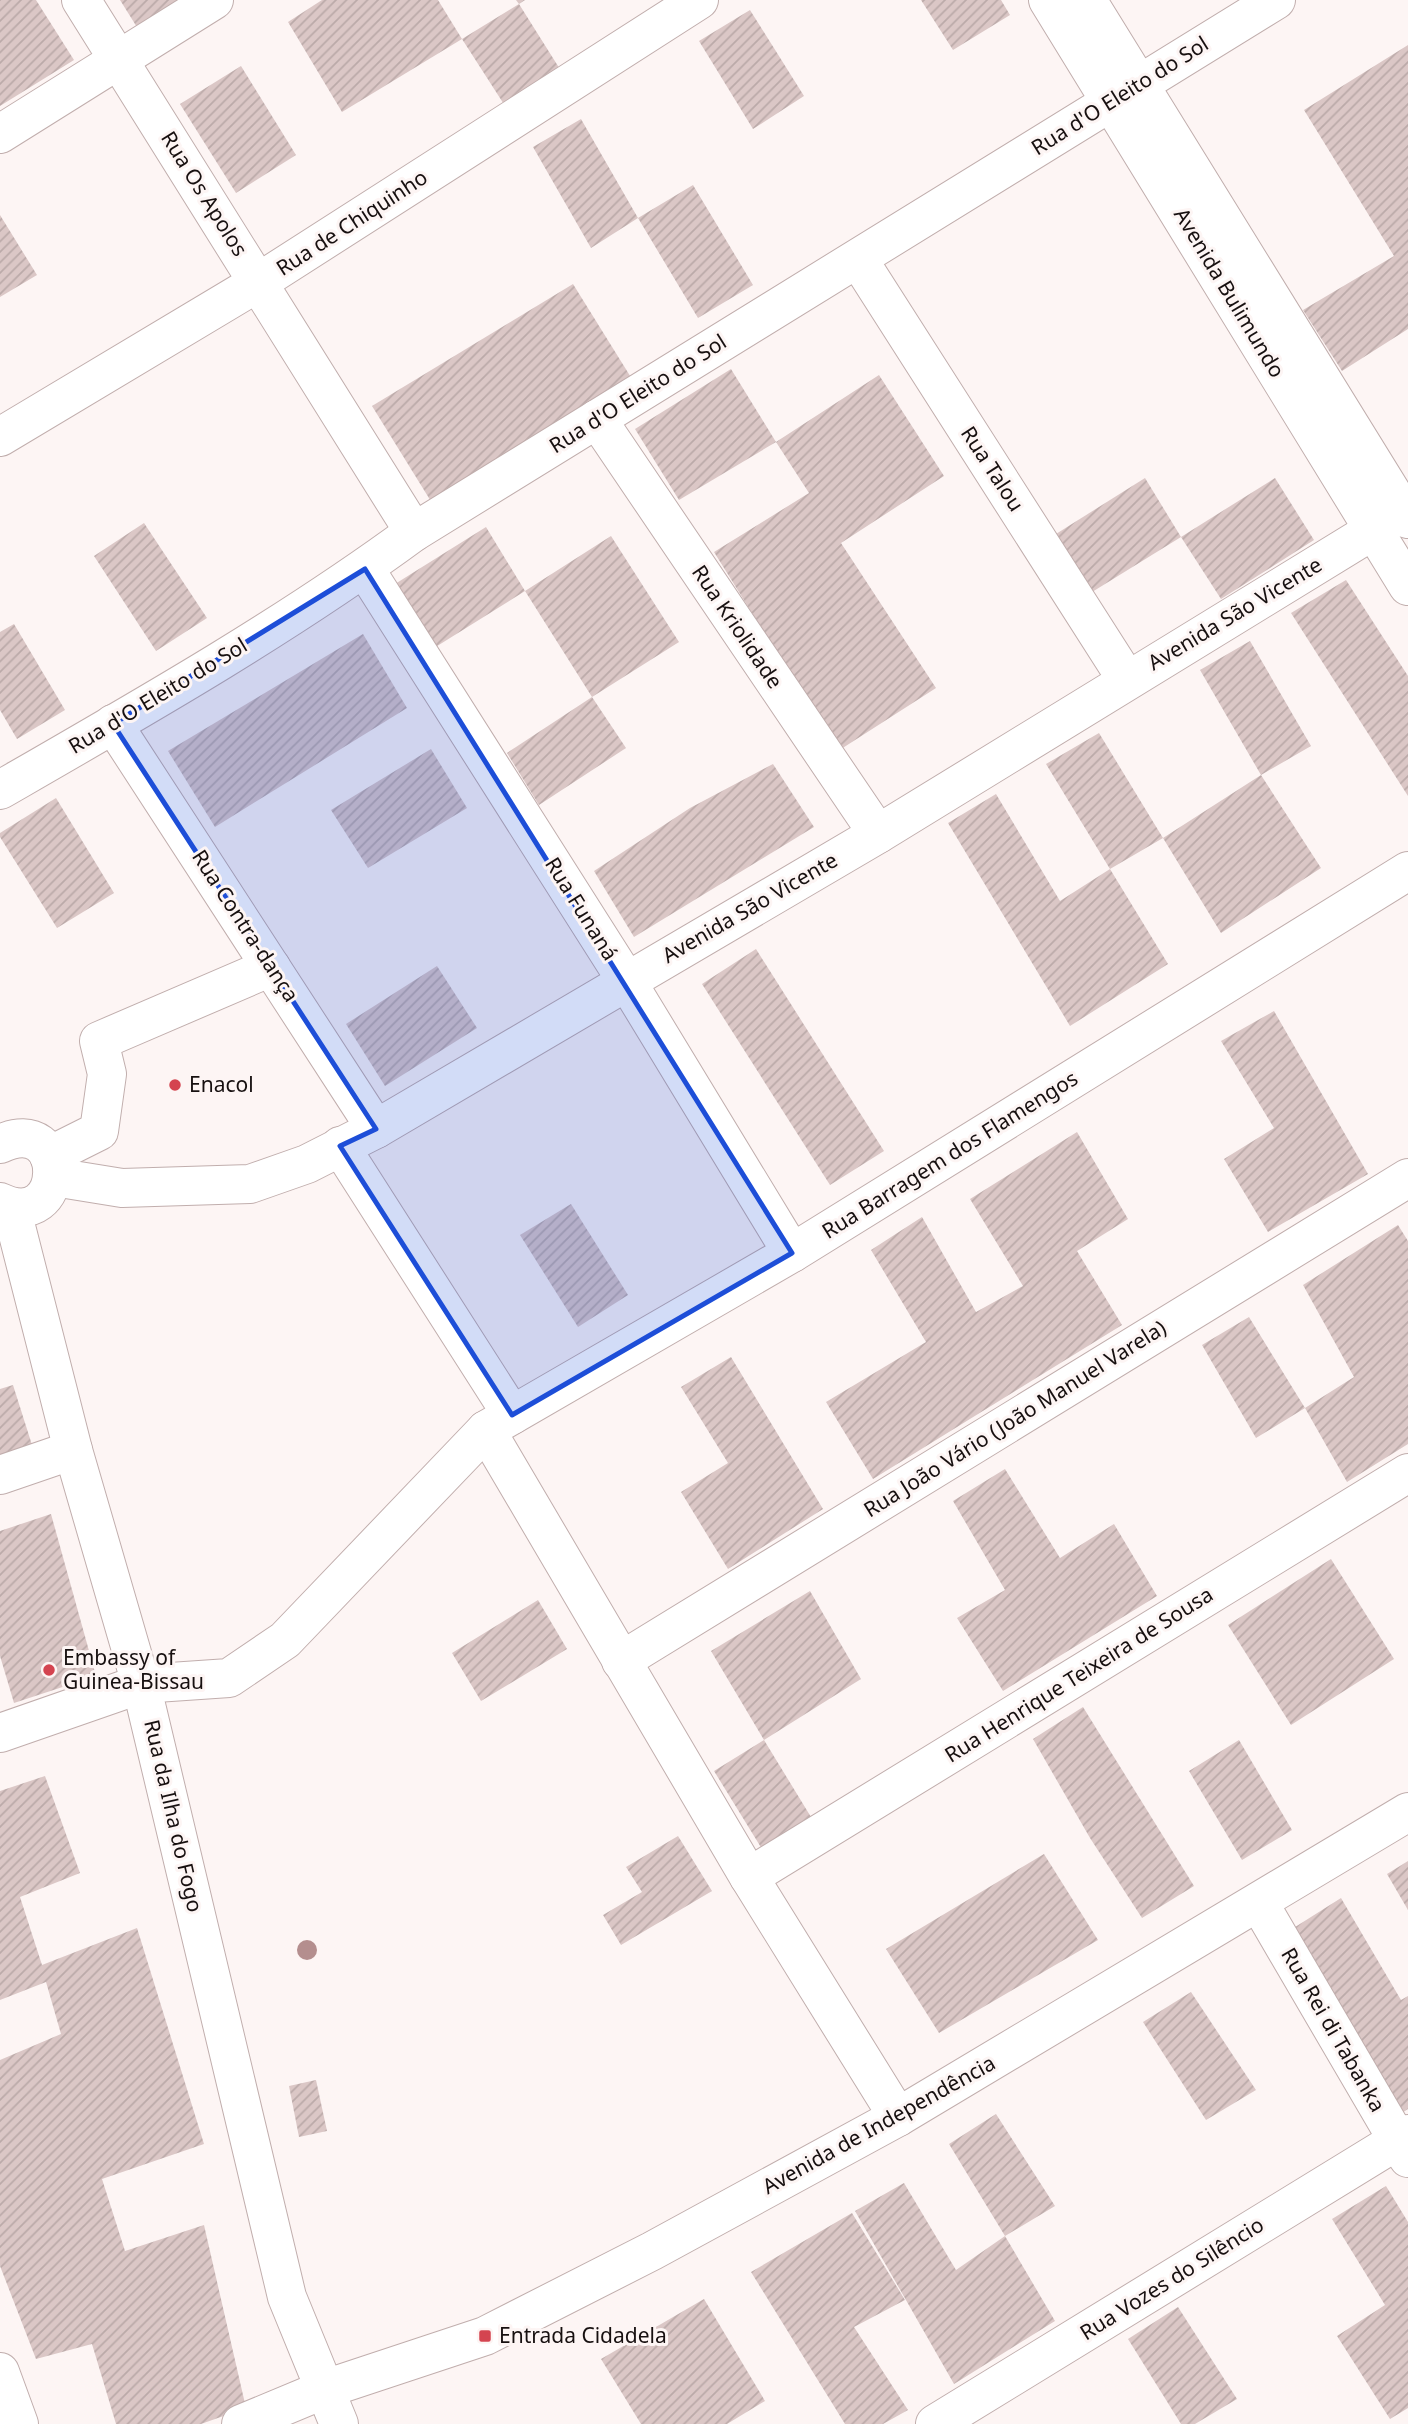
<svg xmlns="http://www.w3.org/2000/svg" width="1408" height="2424" font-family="'Noto Sans',sans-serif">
<defs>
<pattern id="building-hatch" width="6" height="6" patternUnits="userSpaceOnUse" patternTransform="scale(1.75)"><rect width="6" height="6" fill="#dbc7c6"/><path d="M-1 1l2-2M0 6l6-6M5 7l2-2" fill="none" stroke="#bbaaa9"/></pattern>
</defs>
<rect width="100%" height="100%" fill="#fdf5f4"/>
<g fill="url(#building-hatch)">
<polygon points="0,0 36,0 74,60 0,106"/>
<polygon points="120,0 191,0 140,32"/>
<polygon points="322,0 438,0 462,39 342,112 288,22"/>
<polygon points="516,0 525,0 519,4 563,74 507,109 462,39 519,4"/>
<polygon points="921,0 1001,0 1010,15 953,50"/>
<polygon points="750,10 804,96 753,129 699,41"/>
<polygon points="1408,45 1408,329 1342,371 1303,310 1394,256 1304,110"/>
<polygon points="241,66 296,155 236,193 180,104"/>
<polygon points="581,119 638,218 693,185 753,285 698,318 638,218 591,248 533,147"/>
<polygon points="0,215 37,275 0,297"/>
<polygon points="573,284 632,379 432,503 372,406"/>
<polygon points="731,369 776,442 679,500 635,429"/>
<polygon points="879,375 944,476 841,543 936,688 838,751 714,552 809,493 776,442"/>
<polygon points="1145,478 1181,537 1084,597 1048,539"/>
<polygon points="1275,478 1314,540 1221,599 1181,537"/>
<polygon points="144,523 207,618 156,651 94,556"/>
<polygon points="486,527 525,591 611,536 679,642 592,697 525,591 434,648 395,584"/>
<polygon points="1346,580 1408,676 1408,796 1291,613"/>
<polygon points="14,624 65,710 17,739 0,710 0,632"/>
<polygon points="363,634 407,708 215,827 168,751"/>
<polygon points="1250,641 1311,746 1261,775 1321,868 1221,933 1163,838 1261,775 1200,670"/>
<polygon points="592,697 626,748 539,805 507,753"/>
<polygon points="1099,733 1163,838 1110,869 1168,964 1070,1026 948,823 996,794 1060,901 1110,869 1046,764"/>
<polygon points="431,749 467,808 368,868 331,810"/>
<polygon points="773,764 814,827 634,937 594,871 690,808"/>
<polygon points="56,798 114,893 57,928 0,837 0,833"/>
<polygon points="756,949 884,1151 830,1185 702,984"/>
<polygon points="437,966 477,1028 385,1086 346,1024"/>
<polygon points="1274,1011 1368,1174 1268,1232 1224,1159 1274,1128 1221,1041"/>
<polygon points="1077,1132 1128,1219 1077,1251 1122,1325 873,1479 826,1402 926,1342 871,1250 922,1217 976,1312 1023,1286 970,1199"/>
<polygon points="571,1204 628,1295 578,1327 520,1235"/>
<polygon points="1398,1225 1408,1241 1408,1444 1347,1482 1305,1408 1256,1438 1202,1345 1249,1317 1305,1408 1354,1377 1303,1285"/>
<polygon points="731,1357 823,1509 728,1569 681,1492 728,1463 681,1387"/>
<polygon points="13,1385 32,1445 0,1455 0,1389"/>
<polygon points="1005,1469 1060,1558 1114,1524 1157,1596 1003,1691 957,1618 1005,1590 953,1501"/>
<polygon points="51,1514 96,1676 14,1703 0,1656 0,1531"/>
<polygon points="1331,1559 1394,1659 1291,1725 1228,1625"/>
<polygon points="810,1591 861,1679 764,1740 811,1817 762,1849 714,1771 764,1740 711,1651"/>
<polygon points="538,1600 567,1649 481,1701 452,1653"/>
<polygon points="1083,1707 1194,1886 1142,1918 1090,1838 1033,1739"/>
<polygon points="1239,1740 1292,1830 1242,1860 1189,1771"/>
<polygon points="45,1776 80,1873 20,1897 42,1965 137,1928 204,2144 102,2179 125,2251 204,2225 246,2408 201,2424 116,2424 92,2344 36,2359 0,2266 0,2060 61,2034 46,1982 0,2000 0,1791"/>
<polygon points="678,1836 712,1891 621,1945 603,1915 642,1892 626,1867"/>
<polygon points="1044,1854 1098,1940 939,2033 886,1949"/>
<polygon points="1408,1861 1408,1910 1387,1874"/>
<polygon points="1341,1898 1401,2000 1408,1996 1408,2109 1400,2114 1292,1929"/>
<polygon points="1191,1992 1256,2090 1206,2120 1143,2022"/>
<polygon points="316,2080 327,2131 299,2137 289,2086"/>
<polygon points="996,2114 1055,2206 1005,2236 1055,2321 954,2384 855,2211 904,2183 956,2270 1005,2236 949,2144"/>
<polygon points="1386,2186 1408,2222 1408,2408 1390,2419 1337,2336 1385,2305 1332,2219"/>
<polygon points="852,2213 905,2300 854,2327 908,2410 883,2424 845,2424 751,2272"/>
<polygon points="704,2299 765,2401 727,2424 641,2424 601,2359"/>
<polygon points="1178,2307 1237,2399 1195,2424 1181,2424 1128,2339"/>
</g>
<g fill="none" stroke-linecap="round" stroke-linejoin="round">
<g stroke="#c1aead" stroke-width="40">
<g id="minor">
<polyline points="81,0 414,532"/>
<polyline points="1048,0 1408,586"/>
<polyline points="1087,0 1408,519"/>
<polyline points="0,134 214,0"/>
<polyline points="858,259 1127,680"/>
<polyline points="597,419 878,834"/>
<polyline points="0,437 259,282 699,0"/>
<polyline points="365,569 626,980 792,1253"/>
<polyline points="113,724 376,1129"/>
<path d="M0,790C139,710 285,627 414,532L1276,0"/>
<path d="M0,1144C71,1111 68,1234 0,1202"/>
<polyline points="340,1146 512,1415"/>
<polyline points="49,1156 99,1131 107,1074 99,1041 271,967"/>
<polyline points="54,1177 122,1188 250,1184 307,1164 376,1129 878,834 1408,509"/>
<polyline points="11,1207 73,1450 141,1684 287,2297 339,2424"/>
<polyline points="486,1430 749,1877 898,2117"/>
<polyline points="0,1475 73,1450"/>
<polyline points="621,1661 1408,1178"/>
<polyline points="0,1733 141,1684 229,1678 285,1640 486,1430 792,1253 1408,871"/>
<polyline points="749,1877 1408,1473"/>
<polyline points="1259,1903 1408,2158"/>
<polyline points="0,2372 19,2424"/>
<polyline points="241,2424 325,2389 485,2336 652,2251 898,2117 1408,1812"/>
<polyline points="935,2424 1408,2134"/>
</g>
</g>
<use href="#minor" stroke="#fff" stroke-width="38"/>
</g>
<circle fill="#b48e8e" cx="307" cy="1950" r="10"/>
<path fill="#1d4ed8" fill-opacity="0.2" stroke="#1d4ed8" stroke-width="5" stroke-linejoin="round" d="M365,569L792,1253L512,1415L340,1146L376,1129L113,724Z"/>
<g fill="#d44450" stroke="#fdf5f4" stroke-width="2.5">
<circle cx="175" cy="1085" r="7"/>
<circle cx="49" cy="1670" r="7"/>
<rect x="478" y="2329" width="14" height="14" rx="3.5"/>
</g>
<g text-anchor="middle" stroke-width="6" stroke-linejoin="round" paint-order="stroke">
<g font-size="21" fill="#171010" stroke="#fdf5f4">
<text transform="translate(1120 96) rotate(-32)" y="7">Rua d'O Eleito do Sol</text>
<text transform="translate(204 194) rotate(58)" y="7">Rua Os Apolos</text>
<text transform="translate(352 223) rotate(-33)" y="7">Rua de Chiquinho</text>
<text transform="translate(1229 293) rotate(59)" y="7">Avenida Bulimundo</text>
<text transform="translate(638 394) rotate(-32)" y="7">Rua d'O Eleito do Sol</text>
<text transform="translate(992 469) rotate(57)" y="7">Rua Talou</text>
<text transform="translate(1235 614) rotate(-31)" y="7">Avenida São Vicente</text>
<text transform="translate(737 627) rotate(56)" y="7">Rua Kriolidade</text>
<text transform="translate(158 696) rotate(-31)" y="7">Rua d'O Eleito do Sol</text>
<text transform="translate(750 908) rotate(-30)" y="7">Avenida São Vicente</text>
<text transform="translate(581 909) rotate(58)" y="7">Rua Funaná</text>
<text transform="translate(245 926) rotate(57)" y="7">Rua Contra-dança</text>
<text transform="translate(950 1155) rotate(-32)" y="7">Rua Barragem dos Flamengos</text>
<text transform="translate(1015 1419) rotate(-32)" y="7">Rua João Vário (João Manuel Varela)</text>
<text transform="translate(1079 1675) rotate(-32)" y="7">Rua Henrique Teixeira de Sousa</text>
<text transform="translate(173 1816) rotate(77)" y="7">Rua da Ilha do Fogo</text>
<text transform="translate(1333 2030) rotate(60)" y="7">Rua Rei di Tabanka</text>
<text transform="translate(879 2125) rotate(-29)" y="7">Avenida de Independência</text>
<text transform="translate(1172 2279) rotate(-32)" y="7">Rua Vozes do Silêncio</text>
</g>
<g font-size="21" fill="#171010" stroke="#fdf5f4" text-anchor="start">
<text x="189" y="1092">Enacol</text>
<text x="63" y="1665">Embassy of<tspan x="63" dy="24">Guinea-Bissau</tspan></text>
<text x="499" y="2343">Entrada Cidadela</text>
</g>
</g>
</svg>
